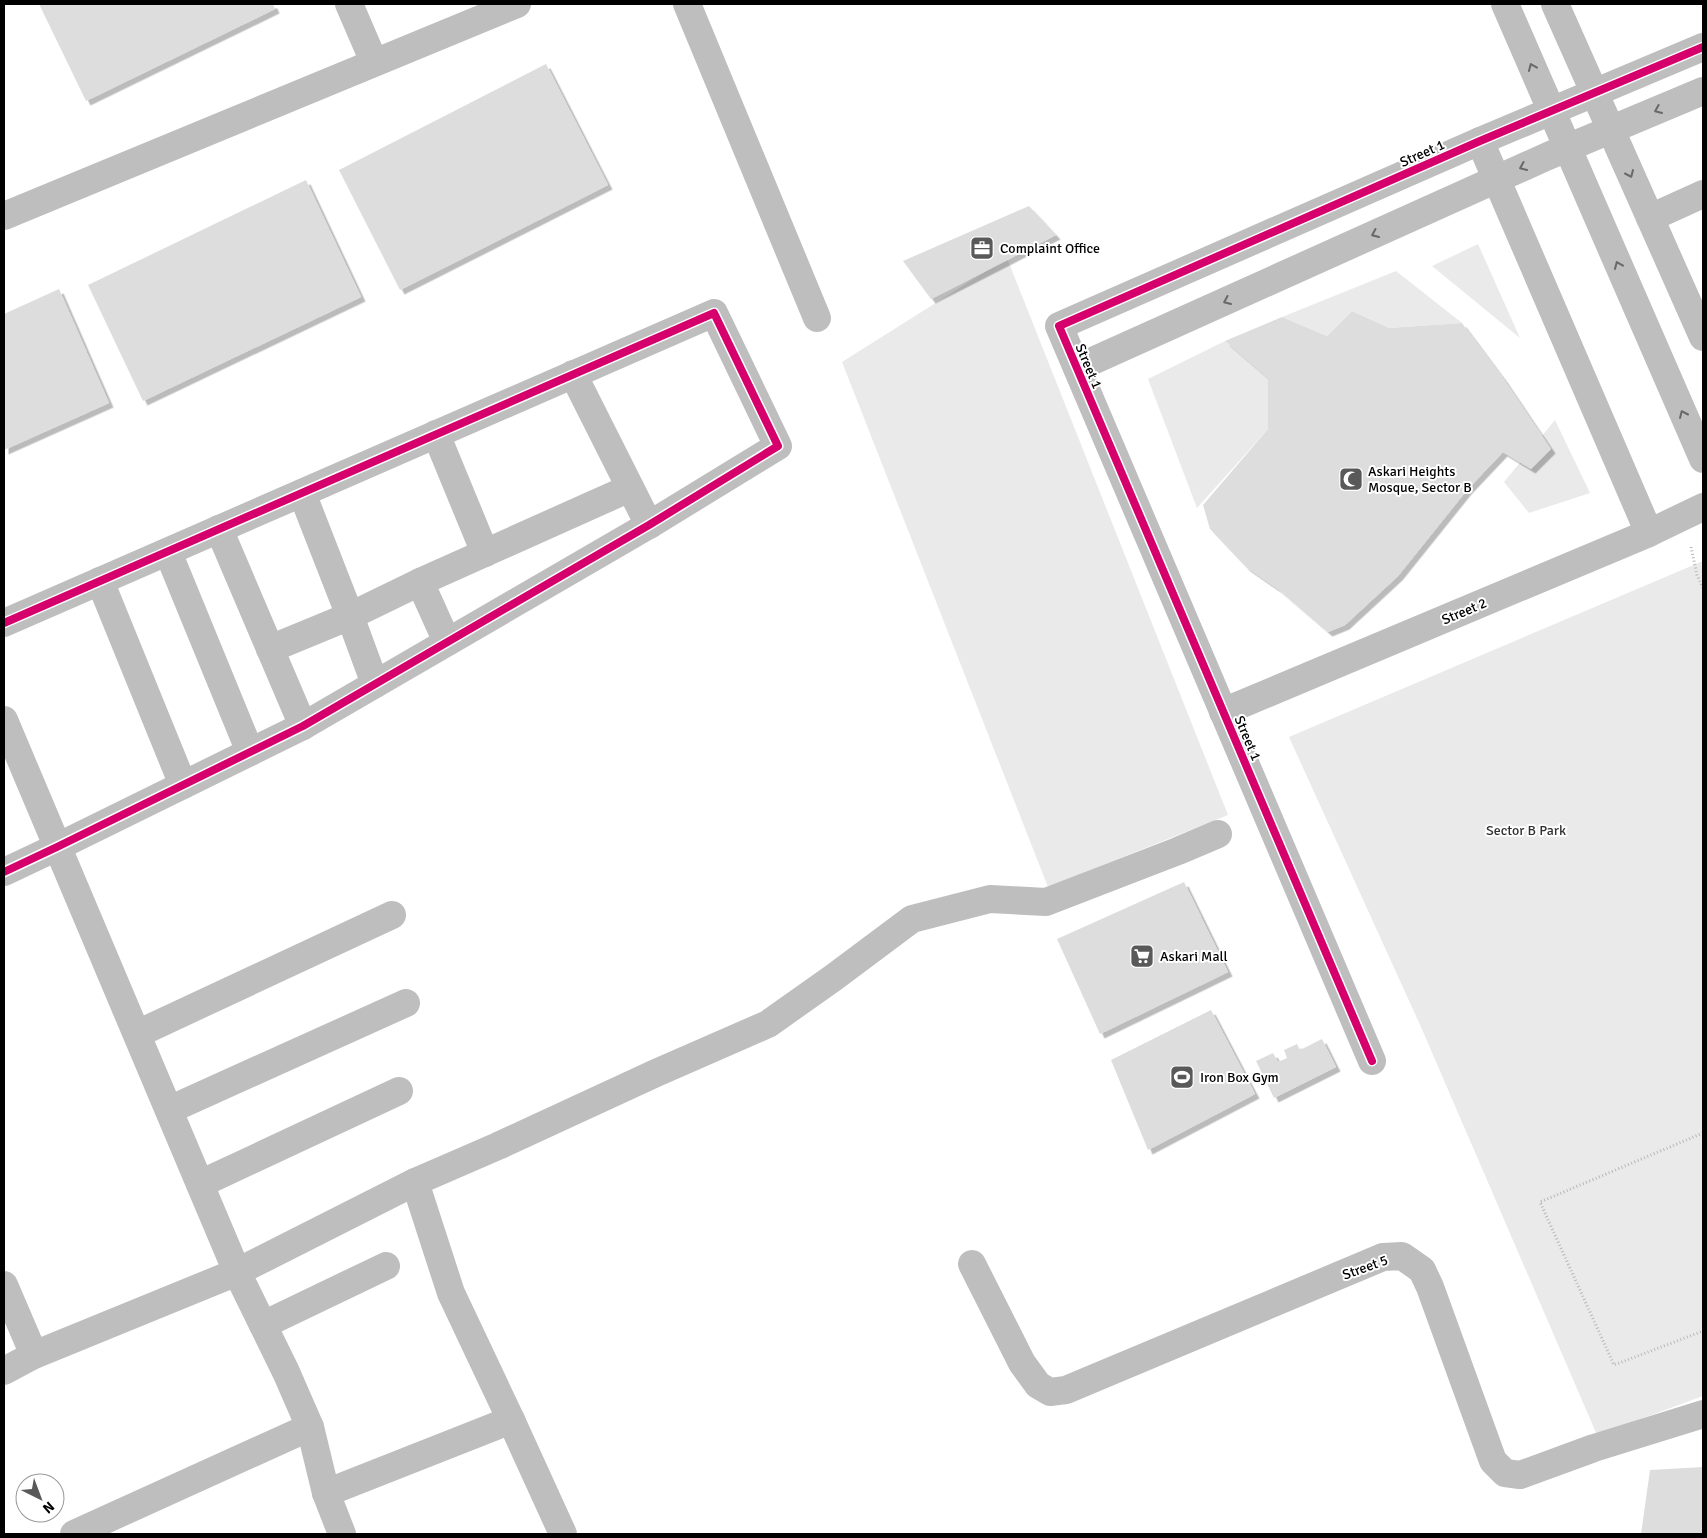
<svg xmlns="http://www.w3.org/2000/svg" width="1707" height="1538" font-family="Signika,sans-serif">
<defs>
<filter id="shadow"><feDropShadow dx="4.5" dy="4.5" stdDeviation="0" flood-color="#0004"/></filter>
</defs>
<rect width="100%" height="100%" fill="#fff"/>
<g fill="#eaeaea">
<polygon points="1478,244 1520,338 1432,266"/>
<polygon points="1007,258 1228,815 1048,887 842,362"/>
<polygon points="1396,271 1462,323 1389,328 1352,311 1327,336 1282,317"/>
<polygon points="1225,341 1268,378 1268,429 1197,508 1148,379"/>
<polygon points="1555,420 1590,493 1529,513 1504,482"/>
<polygon points="1703,561 1703,1396 1597,1435 1421,1027 1289,737"/>
</g>
<g fill="#ddd" filter="url(#shadow)">
<polygon points="39,4 273,4 275,9 86,101"/>
<polygon points="546,64 608,185 400,290 339,170"/>
<polygon points="306,180 361,297 143,401 88,285"/>
<polygon points="1029,206 1056,235 931,299 903,261"/>
<polygon points="59,289 109,403 4,450 4,314"/>
<polygon points="1352,311 1389,328 1462,323 1503,378 1551,449 1531,469 1503,452 1467,490 1398,576 1345,625 1328,632 1278,589 1246,567 1210,529 1203,505 1268,429 1268,378 1225,341 1282,317 1327,336"/>
<polygon points="1184,882 1228,972 1100,1034 1057,939"/>
<polygon points="1211,1010 1255,1094 1148,1150 1111,1060"/>
<polygon points="1322,1039 1336,1067 1274,1098 1256,1061 1273,1053 1278,1062 1287,1058 1284,1050 1297,1044 1300,1050"/>
<polygon points="1703,1467 1703,1534 1641,1534 1650,1470"/>
</g>
<g fill="none" stroke-linecap="round" stroke-linejoin="round">
<g stroke="#b8b8b8" stroke-width="3" stroke-dasharray="1 2.5" stroke-linecap="butt">
<polyline points="1691,547 1697,575 1703,588"/>
<polyline points="1703,1133 1540,1202 1614,1365 1703,1331"/>
</g>
<g stroke="#bebebe" stroke-width="28">
<polyline points="349,4 374,62"/>
<polyline points="687,4 817,318"/>
<polyline points="1505,4 1703,459"/>
<polyline points="1555,4 1703,337"/>
<polyline points="1480,141 1649,533"/>
<polyline points="4,216 517,4"/>
<polyline points="1650,218 1703,194"/>
<polyline points="1077,368 1548,156 1703,91"/>
<polyline points="573,374 649,525"/>
<polyline points="436,434 485,553"/>
<polyline points="302,493 350,616 420,582"/>
<polyline points="219,529 303,726"/>
<polyline points="168,552 250,752"/>
<polyline points="100,581 183,785"/>
<polyline points="4,623 714,313 778,446 649,525 303,726 57,847 4,872"/>
<polyline points="447,642 420,582 630,488"/>
<polyline points="270,649 350,616 375,684"/>
<polyline points="1223,712 1649,533 1703,507"/>
<polyline points="4,720 237,1272 286,1372 310,1427 326,1493 342,1534"/>
<polyline points="137,1034 392,915"/>
<polyline points="1372,1061 1059,326 1480,141 1703,47"/>
<polyline points="169,1110 406,1003"/>
<polyline points="415,1182 451,1293 511,1420 563,1534"/>
<polyline points="200,1184 399,1091"/>
<polyline points="972,1264 1022,1363 1038,1385 1050,1392 1066,1390 1383,1257 1402,1256 1422,1270 1430,1287 1493,1461 1505,1473 1520,1475 1594,1448 1703,1414"/>
<polyline points="4,1285 34,1355"/>
<polyline points="263,1325 386,1266"/>
<polyline points="4,1371 34,1355 237,1272 415,1182 498,1146 656,1073 768,1024 833,978 912,919 990,899 1046,902 1178,851 1218,834"/>
<polyline points="326,1493 511,1420"/>
<polyline points="74,1534 310,1427"/>
</g>
<g stroke="#fff" stroke-width="11">
<g id="cycleway">
<polyline points="4,623 714,313 778,446 649,525 303,726 57,847 4,872"/>
<polyline points="1372,1061 1059,326 1480,141 1703,47"/>
</g>
</g>
<use href="#cycleway" stroke="#d6006c" stroke-width="8"/>
</g>
<defs><path id="oneway-chevron" d="M-2-3.5L2.5 0L-2 3.5" fill="none" stroke-width="1.6" stroke-linecap="round" stroke-linejoin="round" transform="scale(1.25)"/></defs>
<g stroke="#686868">
<use href="#oneway-chevron" transform="translate(1532 67) rotate(-113)"/>
<use href="#oneway-chevron" transform="translate(1658 110) rotate(157)"/>
<use href="#oneway-chevron" transform="translate(1523 167) rotate(156)"/>
<use href="#oneway-chevron" transform="translate(1630 174) rotate(66)"/>
<use href="#oneway-chevron" transform="translate(1375 234) rotate(156)"/>
<use href="#oneway-chevron" transform="translate(1618 265) rotate(-113)"/>
<use href="#oneway-chevron" transform="translate(1227 301) rotate(156)"/>
<use href="#oneway-chevron" transform="translate(1683 414) rotate(-114)"/>
</g>
<defs>
<g id="office-square" transform="scale(1.25)"><rect x="-9" y="-9" width="18" height="18" rx="4" fill="#595959" stroke="#fff"/><path d="M-6-3h4V-5.5h4V-3h4V5H-6ZM-1-4.5V-3h2v-1.5ZM-6 0V1H6V0Z" fill="#fff"/></g>
<g id="mosque-square" transform="scale(1.25)"><rect x="-9" y="-9" width="18" height="18" rx="4" fill="#595959" stroke="#fff"/><path d="M3.5-4.9A6 6 0 1 0 3.5 4.9A5 5 0 1 1 3.5-4.9Z" fill="#fff"/></g>
<g id="supermarket-square" transform="scale(1.25)"><rect x="-9" y="-9" width="18" height="18" rx="4" fill="#595959" stroke="#fff"/><path d="M-6-5.5h2.5l.6 2H6L4.5 2H-2.5L-4.4-4H-6ZM-1.5 3.2a1.3 1.3 0 1 0 .1 0ZM3 3.2a1.3 1.3 0 1 0 .1 0Z" fill="#fff"/></g>
<g id="stadium-square" transform="scale(1.25)"><rect x="-9" y="-9" width="18" height="18" rx="4" fill="#595959" stroke="#fff"/><path d="M0-5a6.5 5 0 1 0 0 10a6.5 5 0 1 0 0-10ZM-3.5-1.8h7v3.6h-7Z" fill="#fff"/></g>
</defs>
<g fill-rule="evenodd">
<use href="#office-square" x="982" y="248"/>
<use href="#mosque-square" x="1351" y="479"/>
<use href="#supermarket-square" x="1142" y="956"/>
<use href="#stadium-square" x="1182" y="1077"/>
</g>
<g text-anchor="middle" stroke-width="4" stroke-linejoin="round" paint-order="stroke">
<g font-size="14" fill="#000" stroke="#fff">
<text transform="translate(1422 153) rotate(-24)" y="5">Street 1</text>
<text transform="translate(1089 366) rotate(67)" y="5">Street 1</text>
<text transform="translate(1464 611) rotate(-23)" y="5">Street 2</text>
<text transform="translate(1248 738) rotate(67)" y="5">Street 1</text>
<text transform="translate(1365 1267) rotate(-20)" y="5">Street 5</text>
</g>
<g font-size="14" fill="#000" stroke="#fff" text-anchor="start">
<text x="1000" y="253">Complaint Office</text>
<text x="1368" y="476">Askari Heights<tspan x="1368" dy="16">Mosque, Sector B</tspan></text>
<text x="1160" y="961">Askari Mall</text>
<text x="1200" y="1082">Iron Box Gym</text>
</g>
<g font-size="14" fill="#303030" stroke="#fff">
<text x="1526" y="835">Sector B Park</text>
</g>
</g>
<rect width="1707" height="1538" fill="none" stroke="#000000" stroke-width="10"/>
<g transform="translate(40 1498) rotate(138)"><circle r="24" fill="#ffffff" stroke="#999999"/>
<path d="M0-4L9 19L0 12L-9 19Z" fill="#595959"/>
<text y="-8" font-size="14" font-weight="bold" text-anchor="middle" fill="#000000">N</text>
</g>
</svg>
